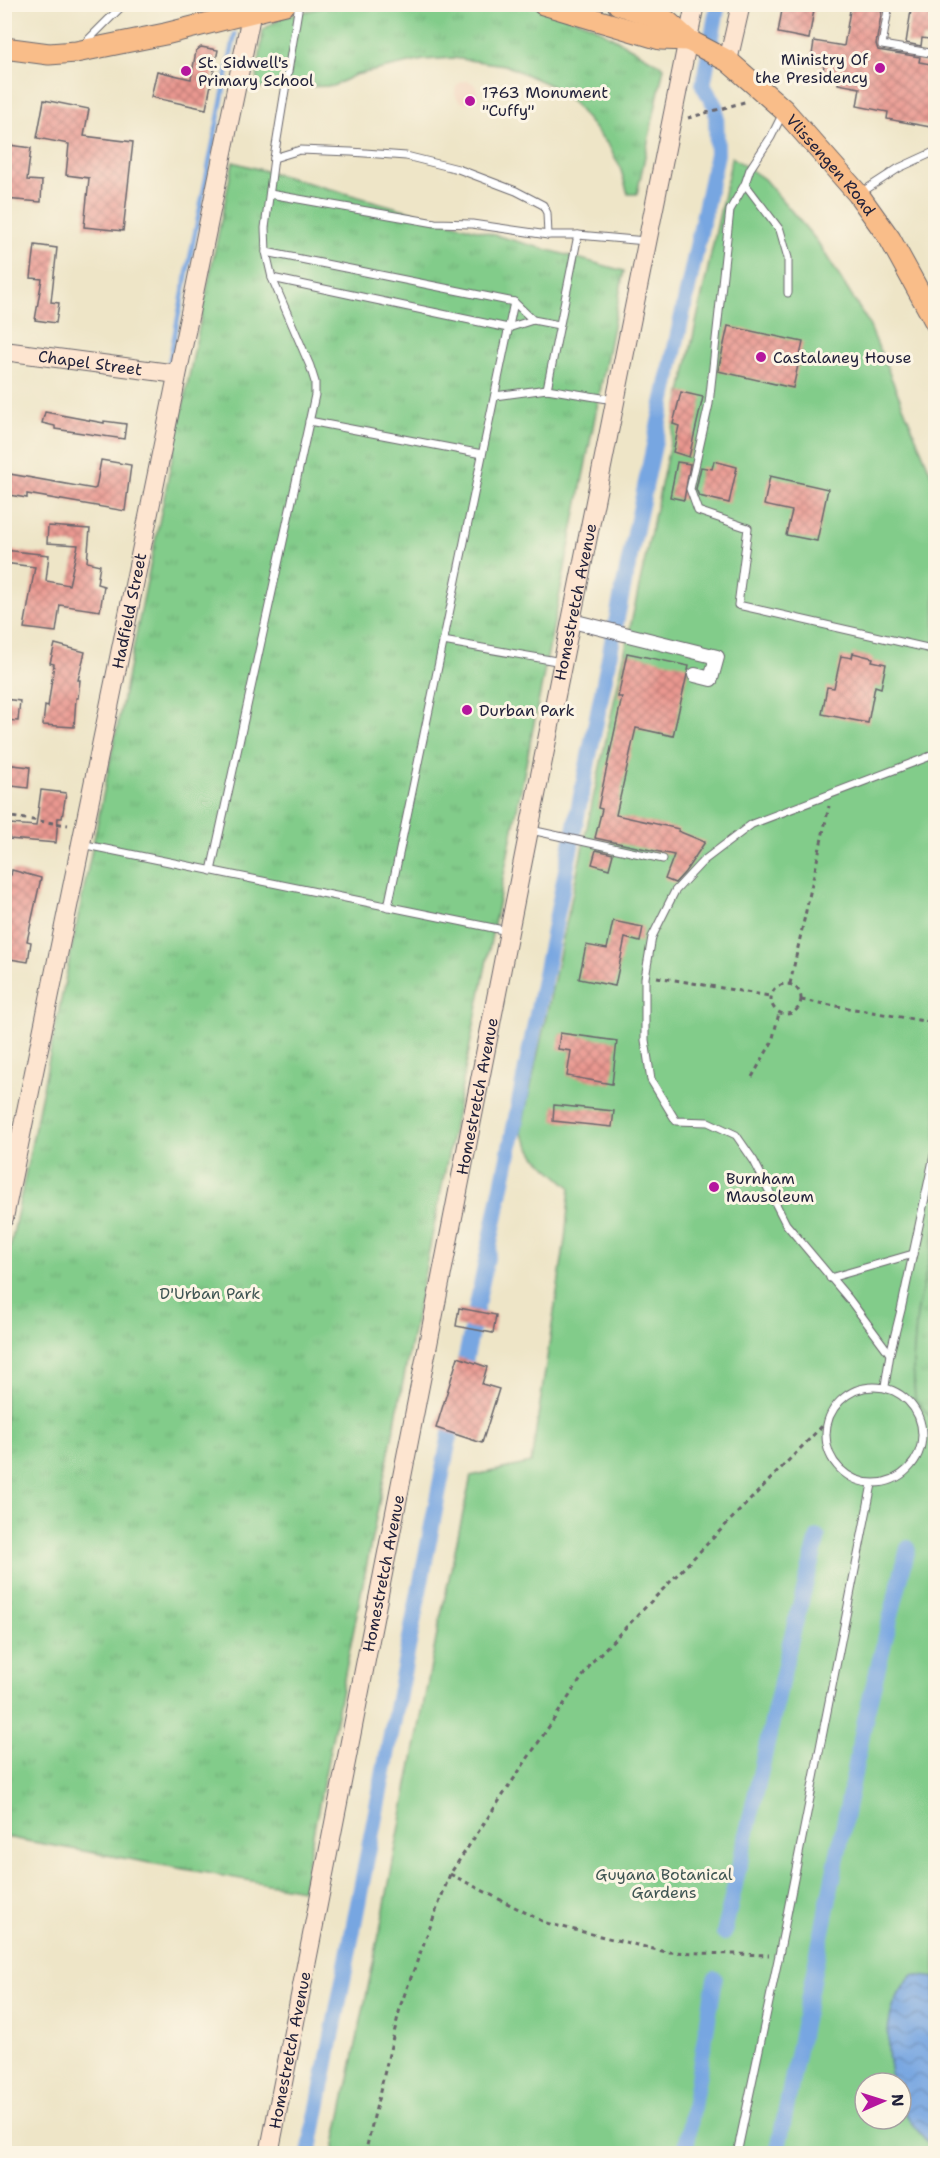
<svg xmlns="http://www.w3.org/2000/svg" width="940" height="2158" font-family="'Shantell Sans',sans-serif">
<defs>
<pattern id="park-tufts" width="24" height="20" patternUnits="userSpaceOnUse" patternTransform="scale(1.5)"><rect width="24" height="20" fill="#82cc8a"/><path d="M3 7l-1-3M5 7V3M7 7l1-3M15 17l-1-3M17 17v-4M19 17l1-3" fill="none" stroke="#70af78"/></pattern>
<pattern id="water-waves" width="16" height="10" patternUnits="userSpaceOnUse" patternTransform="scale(1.5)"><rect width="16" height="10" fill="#77a6e1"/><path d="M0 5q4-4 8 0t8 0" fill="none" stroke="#6187b8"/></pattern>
<pattern id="building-cross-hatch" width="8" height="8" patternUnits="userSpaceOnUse" patternTransform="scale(1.5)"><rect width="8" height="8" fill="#ea9890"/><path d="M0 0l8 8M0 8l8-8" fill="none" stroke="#bd7c77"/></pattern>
</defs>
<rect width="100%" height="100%" fill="#fcf5e5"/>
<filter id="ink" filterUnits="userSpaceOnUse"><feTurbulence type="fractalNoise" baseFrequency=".0167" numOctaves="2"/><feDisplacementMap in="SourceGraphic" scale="12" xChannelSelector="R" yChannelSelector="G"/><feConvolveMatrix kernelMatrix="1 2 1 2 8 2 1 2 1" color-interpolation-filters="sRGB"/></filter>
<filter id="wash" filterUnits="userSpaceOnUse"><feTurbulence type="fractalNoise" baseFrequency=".008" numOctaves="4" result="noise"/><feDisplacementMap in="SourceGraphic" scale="24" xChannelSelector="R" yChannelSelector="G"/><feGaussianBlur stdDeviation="1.35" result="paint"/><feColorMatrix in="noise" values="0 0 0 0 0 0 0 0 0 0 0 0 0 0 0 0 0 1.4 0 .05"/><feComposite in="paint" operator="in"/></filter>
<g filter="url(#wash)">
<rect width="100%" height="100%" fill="#eee5c7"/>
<circle fill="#f2d4be" cx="466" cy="92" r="11"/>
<path fill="#82cc8a" stroke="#527762" stroke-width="1.5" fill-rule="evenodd" d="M732,157L764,179L817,241L868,322L935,483L936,1231L917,1314L913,1362L915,1399L936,1422L935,2153L333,2154L379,1935L438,1629L471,1476L531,1463L565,1240L570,1187L535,1156L521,1132ZM865,2083H901V2119H865Z"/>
<g fill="url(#park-tufts)" stroke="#527762" stroke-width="1.5">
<polygon points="336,4 535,5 591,25 664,67 637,194 628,194 620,167 609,146 575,105 554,87 505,65 453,58 423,60 355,75 333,86 256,88 263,30 282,17"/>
<polygon points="233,162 624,271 302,1890 5,1837 5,1273"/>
<polygon points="935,1231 935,1422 915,1399 913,1362 917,1314"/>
</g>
<path fill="url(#water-waves)" stroke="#4c648e" stroke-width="1.5" d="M913,1975L935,1978V2151L913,2125L901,2106V2083H893C884,2044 884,2005 913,1975Z"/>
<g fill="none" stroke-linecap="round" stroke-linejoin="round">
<polyline stroke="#77a6e1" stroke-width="4.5" points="169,363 235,34"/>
<g stroke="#77a6e1" stroke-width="16">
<polyline points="461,1381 512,1138 621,598 717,154 716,108 703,85 718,4"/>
<polyline points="724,1933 790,1643 818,1537"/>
<polyline points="309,2154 454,1413"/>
<polyline points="685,2154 715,1979"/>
<polyline points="777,2154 866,1715 908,1548"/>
</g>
</g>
<g id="blocks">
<g fill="url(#building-cross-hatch)">
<polygon points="783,4 815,4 809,39 778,33"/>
<polygon points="851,4 883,4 876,44 878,50 920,57 919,62 936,65 936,128 887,119 888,112 857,106 860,88 838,84 840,74 823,71 824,65 811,62 814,41 844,46"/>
<polygon points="912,4 936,4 936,40 922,38 921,46 906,43"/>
<polygon points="201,47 218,50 206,109 151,97 157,71 191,79 196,51"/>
<polygon points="44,100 89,109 84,136 133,142 123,231 84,227 89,178 66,175 69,144 37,138"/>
<polygon points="9,145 31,148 27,180 42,181 41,202 4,199"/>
<polygon points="35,245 57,248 51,302 59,303 56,323 35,320 42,279 31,278"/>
<polygon points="728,326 803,342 793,388 718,371"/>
<polygon points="681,392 703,397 689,457 673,452 679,426 673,424"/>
<polygon points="45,412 104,423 104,421 126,424 124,439 55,429 55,426 42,423"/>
<polygon points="101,460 131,465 125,511 27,494 27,498 4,494 4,473 94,489 96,488"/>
<polygon points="714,461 737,467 729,503 699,496 696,489 701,467 712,469"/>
<polygon points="677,462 690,464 684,500 670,497"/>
<polygon points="770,476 828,489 817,541 786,535 792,511 764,505"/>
<polygon points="48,526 90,529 87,562 100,565 97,584 104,586 100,611 60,605 56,632 24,628 35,567 4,563 4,550 49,555 46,581 69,585 78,545 47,543"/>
<polygon points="55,644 85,652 78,680 80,680 78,698 76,698 74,727 43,725 45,706 48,707 54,664 50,663"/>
<polygon points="627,653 689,666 673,736 636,728 616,815 679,829 678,831 705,842 685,872 675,883 665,879 674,855 595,838 602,809 598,808 622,697 618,697"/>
<polygon points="853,653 873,658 872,661 886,664 881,688 875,686 868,723 822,714 827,687 834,688 841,656 852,658"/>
<polygon points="4,699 20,701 18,721 4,720"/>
<polygon points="4,764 30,767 28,788 4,785"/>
<polygon points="41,790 66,793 62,818 58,818 56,843 9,839 10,824 36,826"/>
<polygon points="596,850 613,854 609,869 592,864"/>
<polygon points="12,870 41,878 27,941 31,942 28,962 4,958 4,874 11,875"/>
<polygon points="613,921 643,927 640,942 625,938 615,986 579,979 586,945 607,949"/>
<polygon points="560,1033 617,1041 612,1084 567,1076 571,1051 558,1049"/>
<polygon points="554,1105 614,1111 612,1127 553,1121"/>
<polygon points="459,1308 496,1315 493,1333 456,1326"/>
<polygon points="458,1357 487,1367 482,1384 499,1389 482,1443 436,1428"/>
</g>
</g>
</g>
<g filter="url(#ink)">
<use href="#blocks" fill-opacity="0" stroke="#69666c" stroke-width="1.5"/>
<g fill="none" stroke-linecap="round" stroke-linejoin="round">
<g stroke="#69666c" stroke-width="9">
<g id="lane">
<polyline points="889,4 882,45 936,54"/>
<polyline points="84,44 124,4"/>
<polyline points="783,113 771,137 750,169 745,184 730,210 709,404 690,489 698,511 748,528 738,605 936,650"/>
<polyline points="274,158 300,150 351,152 406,156 458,169 516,191 543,205 547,213 548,235"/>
<polyline points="745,184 780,230 788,258 788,293"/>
<polyline points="270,194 435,223 472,224 548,235 578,235 646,241"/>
<polyline points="859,194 899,168 936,151"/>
<polyline points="266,252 514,302 533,320 559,325"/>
<polyline points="272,278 508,328 533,320"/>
<polyline points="547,389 578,235"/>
<polyline points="495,396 547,389 614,400"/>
<polyline points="309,421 482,454"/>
<polyline points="443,641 562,662"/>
<polyline points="531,830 663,859"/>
<polyline points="81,844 508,931"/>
<polyline points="211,871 315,395 315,382 310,366 272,278 266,252 265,228 274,158 299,4"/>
<polyline points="388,907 514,302"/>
<polyline points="830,1278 913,1254"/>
<polyline points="890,1354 849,1299 786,1224 754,1161 736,1135 708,1122 676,1121 651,1080 645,1040 645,978 652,937 675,891 703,861 752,824 936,754"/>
<polyline points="885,1386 890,1354 901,1310 936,1146"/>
<circle cx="874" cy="1435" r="48"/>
<polyline points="737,2154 779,1955 872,1484"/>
</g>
</g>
<g stroke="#69666c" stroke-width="16">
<polyline id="street" points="572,621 717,657 711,679 695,675"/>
</g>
<g stroke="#69666c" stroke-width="20">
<g id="secondary">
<polyline points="728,61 741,4"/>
<path id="s1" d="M4,351L177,374"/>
<path id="s2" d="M4,1218L252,11"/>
<path id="s3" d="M269,2154L529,830L695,4"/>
</g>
</g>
<g stroke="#69666c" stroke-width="23">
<g id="primary">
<polyline points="543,4 660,39 688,40"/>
<path id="s4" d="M618,4L667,21L688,40L728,61L784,110L858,194L890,239L936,323"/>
<polyline points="4,48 49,54 76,52 165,34 285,4"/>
</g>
</g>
<g stroke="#69666c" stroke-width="3" stroke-dasharray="4.5 4.5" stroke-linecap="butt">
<polyline points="688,118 748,101"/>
<polyline points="4,816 68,825"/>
<polyline points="657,977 770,996"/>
<circle cx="786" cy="999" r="15"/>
<polyline points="790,984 829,806"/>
<polyline points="801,1000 936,1023"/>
<polyline points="752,1077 772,1042 779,1013"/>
<polyline points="450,1874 546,1923 666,1952 769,1955"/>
<polyline points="365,2154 401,2004 450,1874 593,1661 828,1420"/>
</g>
<use href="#lane" stroke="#fff" stroke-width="7"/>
<use href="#street" stroke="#fff" stroke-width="14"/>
<use href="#secondary" stroke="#fde5d0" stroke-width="18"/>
<use href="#primary" stroke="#f9bd89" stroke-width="21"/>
</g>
</g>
<g fill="#b5179e" stroke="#fcf5e5" stroke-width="2">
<circle cx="880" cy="68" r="6"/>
<circle cx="186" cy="71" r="6"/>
<circle cx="470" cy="101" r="6"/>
<circle cx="761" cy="357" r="6"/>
<circle cx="467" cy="710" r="6"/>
<circle cx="714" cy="1187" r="6"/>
</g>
<g text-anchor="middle" stroke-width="6" stroke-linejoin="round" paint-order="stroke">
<g font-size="16" fill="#22223b" stroke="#fcf5e5" text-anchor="start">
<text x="868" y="65" text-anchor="end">Ministry Of<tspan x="868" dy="18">the Presidency</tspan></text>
<text x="198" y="68">St. Sidwell's<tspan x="198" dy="18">Primary School</tspan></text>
<text x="482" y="98">1763 Monument<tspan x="482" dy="18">"Cuffy"</tspan></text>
<text x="773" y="363">Castalaney House</text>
<text x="479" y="716">Durban Park</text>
<text x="726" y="1184">Burnham<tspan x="726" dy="18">Mausoleum</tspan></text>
</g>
<g font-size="16" fill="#22223b" stroke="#fcf5e5">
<text dy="6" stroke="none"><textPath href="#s4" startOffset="272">Vlissengen Road</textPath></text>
<text dy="6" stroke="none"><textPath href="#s1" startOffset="87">Chapel Street</textPath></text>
<text dy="6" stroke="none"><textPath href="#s3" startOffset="1582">Homestretch Avenue</textPath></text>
<text dy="6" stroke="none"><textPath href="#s2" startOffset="620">Hadfield Street</textPath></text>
<text dy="6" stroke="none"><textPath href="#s3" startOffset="1078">Homestretch Avenue</textPath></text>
<text dy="6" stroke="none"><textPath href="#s3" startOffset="592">Homestretch Avenue</textPath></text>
<text dy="6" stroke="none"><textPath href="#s3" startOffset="106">Homestretch Avenue</textPath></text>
</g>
<g font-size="16" fill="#3f5553" stroke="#fcf5e5">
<text x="210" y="1299">D'Urban Park</text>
<text x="664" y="1880">Guyana Botanical<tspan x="664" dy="18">Gardens</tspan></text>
</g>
</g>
<rect width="940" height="2158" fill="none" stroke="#fcf5e5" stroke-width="24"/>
<g transform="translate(883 2101) rotate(87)"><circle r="28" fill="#fcf5e5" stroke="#a5a1a1" stroke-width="1.5"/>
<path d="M0-4.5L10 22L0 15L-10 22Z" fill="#b5179e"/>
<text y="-9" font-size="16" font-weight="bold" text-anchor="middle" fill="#22223b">N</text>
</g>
</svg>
